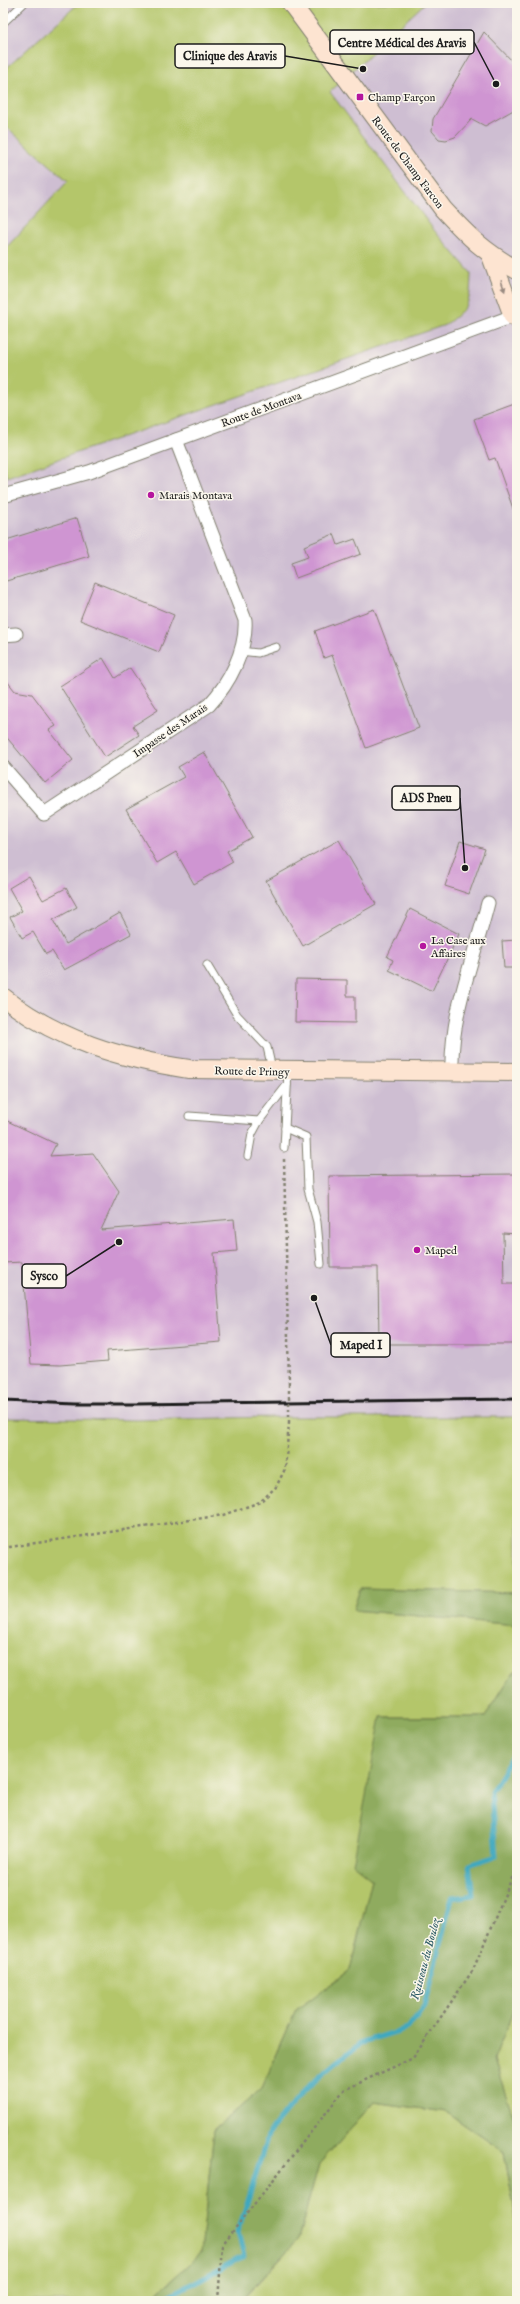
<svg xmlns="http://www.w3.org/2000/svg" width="520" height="2304" font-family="'IM FELL English',serif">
<rect width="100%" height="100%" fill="#fbf7ec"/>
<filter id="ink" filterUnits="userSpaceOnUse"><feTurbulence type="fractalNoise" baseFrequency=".025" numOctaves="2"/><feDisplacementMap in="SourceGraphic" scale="8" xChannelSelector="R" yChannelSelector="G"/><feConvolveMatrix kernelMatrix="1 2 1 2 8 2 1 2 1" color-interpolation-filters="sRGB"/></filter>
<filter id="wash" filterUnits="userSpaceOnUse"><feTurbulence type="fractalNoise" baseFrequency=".012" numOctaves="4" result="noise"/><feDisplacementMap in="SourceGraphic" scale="16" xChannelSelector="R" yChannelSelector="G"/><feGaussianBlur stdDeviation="0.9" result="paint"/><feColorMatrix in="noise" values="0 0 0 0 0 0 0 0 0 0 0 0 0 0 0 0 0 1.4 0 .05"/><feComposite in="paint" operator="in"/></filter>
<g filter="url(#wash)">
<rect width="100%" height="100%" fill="#e9e4c4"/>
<g fill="#cebed2">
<polygon points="3,3 79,3 3,71"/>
<polygon points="425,3 517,3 517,1417 272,1417 136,1420 3,1418 3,467 8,477 445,325 463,311 471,273 434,230 330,92"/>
<polygon points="3,124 68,181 3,251"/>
</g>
<g fill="#b4c66a" stroke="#687143">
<path d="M79,3H425L330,92L434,230L471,273C470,304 470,306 445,325L7,477L3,467V251L68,181L3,124V71Z"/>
<polygon points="272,1417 517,1417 517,1593 360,1589 353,1610 517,1625 517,1670 514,1671 485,1717 381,1717 372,1879 350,1970 296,2010 262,2088 214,2130 201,2253 155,2295 152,2301 3,2301 3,1418 136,1420"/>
<polygon points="517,2001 517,2127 494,2060"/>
<polygon points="374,2102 446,2112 504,2152 517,2224 517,2301 244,2301 244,2298 298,2239 319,2164"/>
</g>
<g fill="#8fab5e" stroke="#56643d">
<polygon points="360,1589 517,1593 517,1625 353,1610"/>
<polygon points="517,1670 517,2001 494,2060 517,2127 517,2224 504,2152 446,2112 374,2102 319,2164 298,2239 244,2297 244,2301 152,2301 155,2295 201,2253 214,2130 262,2088 296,2010 350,1970 372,1879 353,1864 381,1717 485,1717 514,1671"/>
</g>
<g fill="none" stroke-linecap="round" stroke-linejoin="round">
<polyline stroke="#3fa8bf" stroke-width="5" points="165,2301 165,2298 244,2256 238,2232 269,2132 304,2090 360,2043 408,2028 424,2006 452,1898 473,1895 469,1865 496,1856 491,1792 512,1757 517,1754"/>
</g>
<g id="blocks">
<g fill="#cf95d2">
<polygon points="484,32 517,66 517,108 485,126 472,119 455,137 446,140 439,139 432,131 433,119"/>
<polygon points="517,403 517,514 515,514 495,458 489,460 474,419"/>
<polygon points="77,518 89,556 3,582 3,541"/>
<polygon points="334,534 338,545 355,539 361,554 296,578 291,563 308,557 304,546"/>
<polygon points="95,582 174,615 159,652 80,620"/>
<polygon points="374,609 419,728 366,748 332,655 324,658 315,631"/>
<polygon points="103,658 115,678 130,668 158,710 133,726 139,735 105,757 60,686"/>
<polygon points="3,676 15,691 32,694 56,726 49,730 73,760 45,783 3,733"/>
<polygon points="204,752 252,837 227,851 233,862 194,884 176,852 157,863 126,809 184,777 178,767"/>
<polygon points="339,840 376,904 303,946 266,881"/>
<polygon points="460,841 485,849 469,894 445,886"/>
<polygon points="29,876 43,900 66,888 77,907 53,920 66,944 120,913 131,934 64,970 52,951 46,954 33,932 22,938 10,917 22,911 9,888"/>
<polygon points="410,909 459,934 432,991 389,970 393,960 387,957"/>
<polygon points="517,940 517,968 504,968 502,941"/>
<polygon points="296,979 347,980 347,996 355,996 355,1023 295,1022"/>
<polygon points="3,1119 56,1144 50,1156 93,1153 119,1191 101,1230 234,1219 237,1251 214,1253 221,1342 107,1351 108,1361 60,1365 31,1364 22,1262 3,1263"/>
<polygon points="517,1174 517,1234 503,1233 504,1284 517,1284 517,1344 379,1344 378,1267 330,1267 329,1176"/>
</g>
</g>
</g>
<g filter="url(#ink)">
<use href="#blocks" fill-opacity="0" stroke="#828070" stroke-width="1"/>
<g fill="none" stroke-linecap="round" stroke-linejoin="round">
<g stroke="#828070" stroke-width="9">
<g id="lane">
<polyline points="3,23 24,3"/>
<polyline points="240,651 258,653 276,647"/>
<polyline points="207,965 237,1015 267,1047 272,1069"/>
<polyline points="189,1116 259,1121"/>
<polyline points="285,1128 306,1137 308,1189 317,1222 321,1264"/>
<polyline points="284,1148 288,1071"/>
<polyline points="248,1156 252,1134 259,1121 287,1085"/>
</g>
</g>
<g stroke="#828070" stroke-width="15">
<g id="street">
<polyline points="3,496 89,472 513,316"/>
<polyline points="3,635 16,634"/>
<path d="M3,767L44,814L209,705C229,684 247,650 245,620L176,440"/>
<path d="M452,1072C450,1014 474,959 488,903"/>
</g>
</g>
<g stroke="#828070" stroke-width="20">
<g id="secondary">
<path d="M291,3L443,209C468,236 484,252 517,270"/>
<polyline points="491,256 513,316 517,315"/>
<path d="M3,997C57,1040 122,1059 189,1069L517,1072"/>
</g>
</g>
<g stroke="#828070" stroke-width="2.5" stroke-dasharray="3 3" stroke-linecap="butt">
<polyline points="284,1159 289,1384"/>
<polyline points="3,1548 223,1515 260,1502 276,1487 285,1469 289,1423"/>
<polyline points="218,2301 222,2245 344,2090 413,2058 473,1970 517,1866"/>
</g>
<use href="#lane" stroke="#fff" stroke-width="7"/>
<use href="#street" stroke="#fff" stroke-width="13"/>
<use href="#secondary" stroke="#fde4d1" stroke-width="18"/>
<polyline stroke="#1c1c1c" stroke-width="3" points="3,1401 76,1404 137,1404 517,1399"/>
<polyline stroke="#828070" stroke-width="2.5" stroke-dasharray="3 3" stroke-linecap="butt" points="289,1423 289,1384"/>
</g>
<defs><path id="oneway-solid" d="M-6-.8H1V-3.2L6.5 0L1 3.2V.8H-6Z"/></defs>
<use fill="#988a80" href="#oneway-solid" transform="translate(503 286) rotate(71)"/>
</g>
<g fill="#b5179e" stroke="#fbf7ec" stroke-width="1.5">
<rect x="356" y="93" width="8" height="8" rx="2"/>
<circle cx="151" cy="495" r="4"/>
<circle cx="423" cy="946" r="4"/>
<circle cx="417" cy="1250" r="4"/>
</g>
<g text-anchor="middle" stroke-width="3" stroke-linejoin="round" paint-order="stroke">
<g font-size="11" fill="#1c1c1c" stroke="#fbf7ec" text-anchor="start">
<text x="368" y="101">Champ Farçon</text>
<text x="159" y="499">Marais Montava</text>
<text x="431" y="944">La Case aux<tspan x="431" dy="13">Affaires</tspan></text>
<text x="425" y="1254">Maped</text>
</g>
<g font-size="11" fill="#1c1c1c" stroke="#fbf7ec">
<text transform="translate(408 162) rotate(53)" y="4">Route de Champ Farcon</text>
<text transform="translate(261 409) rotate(-20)" y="4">Route de Montava</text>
<text transform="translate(170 730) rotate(-34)" y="4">Impasse des Marais</text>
<text transform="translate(252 1071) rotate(1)" y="4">Route de Pringy</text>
</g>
<g font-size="12" font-style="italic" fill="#2c5b65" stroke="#fbf7ec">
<text transform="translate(425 1959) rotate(-75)" y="4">Ruisseau du Bouloz</text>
</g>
</g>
<path fill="none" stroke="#1c1c1c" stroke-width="1.5" d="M496 84L474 42M363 69L285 56M465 868L460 798M119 1242L66 1276M314 1298L331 1345"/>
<g fill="#1c1c1c" stroke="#fbf7ec" stroke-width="1.5">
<circle cx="496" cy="84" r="4"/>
<circle cx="363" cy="69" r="4"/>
<circle cx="465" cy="868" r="4"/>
<circle cx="119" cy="1242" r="4"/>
<circle cx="314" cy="1298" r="4"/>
</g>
<g fill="#fbf7ec" stroke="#1c1c1c" stroke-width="1.5">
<rect x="330" y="30" width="144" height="24" rx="4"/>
<rect x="175" y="44" width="110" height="24" rx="4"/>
<rect x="392" y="786" width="68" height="24" rx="4"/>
<rect x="22" y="1264" width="44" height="24" rx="4"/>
<rect x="331" y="1333" width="59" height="24" rx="4"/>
</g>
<g font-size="12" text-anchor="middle" font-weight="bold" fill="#1c1c1c">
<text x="402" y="47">Centre Médical des Aravis</text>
<text x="230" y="60">Clinique des Aravis</text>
<text x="426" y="802">ADS Pneu</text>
<text x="44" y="1280">Sysco</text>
<text x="361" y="1349">Maped I</text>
</g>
<rect width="520" height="2304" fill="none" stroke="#fbf7ec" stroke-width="16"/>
</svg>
